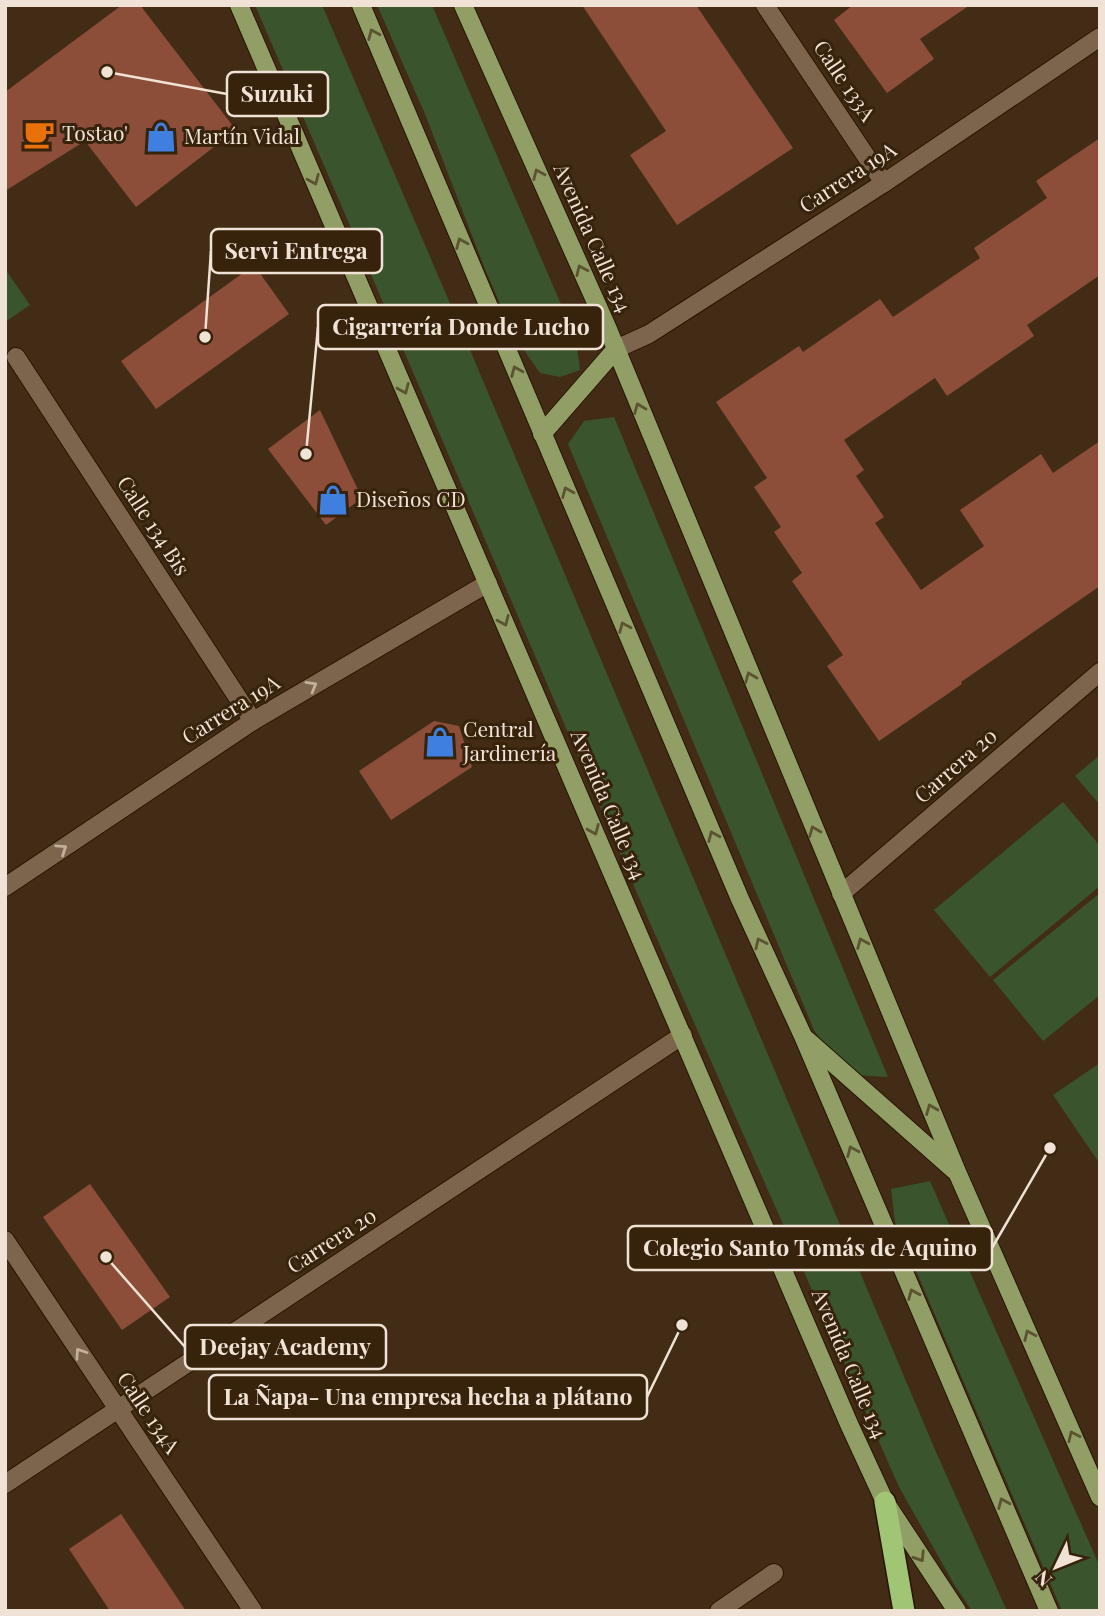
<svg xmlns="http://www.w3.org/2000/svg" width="1105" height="1616" font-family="'Playfair Display',serif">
<rect width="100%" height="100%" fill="#422c16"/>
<g fill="#3a542e">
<polygon points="255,5 322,5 470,350 936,1452 1007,1611 972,1611 954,1584 899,1487 650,923"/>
<polygon points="377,5 432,5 576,339 580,370 560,377 540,373 514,336 485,269 425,114"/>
<polygon points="5,269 30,305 5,322"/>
<polygon points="614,417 888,1077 856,1075 832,1057 814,1030 568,444 584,421"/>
<polygon points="1100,755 1100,805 1075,776"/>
<polygon points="1063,802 1100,846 1100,886 990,977 934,910"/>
<polygon points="1100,893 1100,995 1043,1041 993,980"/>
<polygon points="1100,1063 1100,1164 1053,1095"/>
<polygon points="930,1181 1100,1567 1100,1611 1062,1611 895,1222 891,1189"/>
</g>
<g fill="#8c4e39">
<polygon points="122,5 140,5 236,130 136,207 85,141 5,191 5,92"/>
<polygon points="582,5 696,5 793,148 677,225 630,155 666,131"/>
<polygon points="853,5 970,5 920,39 934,59 887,93 834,20"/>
<polygon points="1100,138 1100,275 1027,325 1034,336 947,396 935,378 844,440 864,470 856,476 884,517 875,523 921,590 984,546 960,510 1041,454 1053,473 1100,441 1100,586 961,682 962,684 879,741 827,666 843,655 792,581 802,573 774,532 781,527 754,487 767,478 716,402 799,346 803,352 880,299 893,317 980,258 974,248 1047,198 1036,181"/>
<polygon points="254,265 289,314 156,409 121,361"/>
<polygon points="320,410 362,498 326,525 268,449"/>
<polygon points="434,721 459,726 472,767 391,820 359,771"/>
<polygon points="90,1184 170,1297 122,1330 43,1217"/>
<polygon points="121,1514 186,1611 110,1611 69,1549"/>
</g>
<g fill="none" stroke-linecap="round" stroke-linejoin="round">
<g stroke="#281400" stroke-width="20">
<g id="street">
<polyline points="765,5 884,183"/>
<polyline points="616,349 649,334 884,183 1100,37"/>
<polyline points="16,357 253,721"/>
<polyline points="5,887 253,721 488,583"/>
<polyline points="841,894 1100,672"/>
<polyline points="5,1240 253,1611"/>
<polyline points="5,1484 683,1035"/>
<polyline points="719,1611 774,1573"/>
</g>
</g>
<g stroke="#281400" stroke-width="20">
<g id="primary">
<polyline points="239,5 849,1424 885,1502 957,1611"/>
<polyline points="361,5 740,899 803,1036 1049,1611"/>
<polyline points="463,5 607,327 957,1172 1100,1497"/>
<polyline points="542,434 616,349"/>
<polyline points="807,1040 954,1170"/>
</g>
</g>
<g stroke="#281400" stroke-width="24">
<polyline id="highway" points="885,1502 904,1611"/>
</g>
<use href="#street" stroke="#7d644c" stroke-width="18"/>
<use href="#primary" stroke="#919e65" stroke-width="18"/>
<use href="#highway" stroke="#9fc575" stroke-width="21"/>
</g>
<defs><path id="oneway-chevron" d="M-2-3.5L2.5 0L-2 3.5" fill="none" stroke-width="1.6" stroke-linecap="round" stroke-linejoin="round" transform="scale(1.75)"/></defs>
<g stroke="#5b5430">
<use href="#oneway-chevron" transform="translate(373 34) rotate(-113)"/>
<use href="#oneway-chevron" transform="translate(538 174) rotate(-114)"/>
<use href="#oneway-chevron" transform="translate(314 180) rotate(67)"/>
<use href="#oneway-chevron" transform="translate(461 243) rotate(-113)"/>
<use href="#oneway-chevron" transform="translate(581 270) rotate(-114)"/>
<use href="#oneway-chevron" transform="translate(516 371) rotate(-113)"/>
<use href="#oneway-chevron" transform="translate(404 389) rotate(67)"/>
<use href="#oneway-chevron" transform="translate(639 408) rotate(-112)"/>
<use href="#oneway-chevron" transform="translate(567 492) rotate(-113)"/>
<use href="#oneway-chevron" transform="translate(504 621) rotate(67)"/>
<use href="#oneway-chevron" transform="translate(624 627) rotate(-113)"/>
<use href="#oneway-chevron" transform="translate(750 677) rotate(-112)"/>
<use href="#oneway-chevron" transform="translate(594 830) rotate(67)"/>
<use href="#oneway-chevron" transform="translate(814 831) rotate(-112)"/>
<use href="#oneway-chevron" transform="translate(713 836) rotate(-113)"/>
<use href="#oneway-chevron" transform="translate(760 943) rotate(-115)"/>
<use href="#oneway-chevron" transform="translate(862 943) rotate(-113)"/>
<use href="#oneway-chevron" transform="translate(931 1109) rotate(-112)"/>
<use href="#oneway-chevron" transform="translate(852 1151) rotate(-113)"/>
<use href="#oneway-chevron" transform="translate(913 1294) rotate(-113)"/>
<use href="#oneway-chevron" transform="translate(1029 1335) rotate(-114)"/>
<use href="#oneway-chevron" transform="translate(1073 1436) rotate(-115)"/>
<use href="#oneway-chevron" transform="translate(1003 1503) rotate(-113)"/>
<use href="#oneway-chevron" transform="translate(920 1557) rotate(57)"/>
</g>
<g stroke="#c2b09e">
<use href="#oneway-chevron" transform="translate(312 686) rotate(-30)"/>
<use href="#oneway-chevron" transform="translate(62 849) rotate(-34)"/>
<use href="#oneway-chevron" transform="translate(80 1353) rotate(-124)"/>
</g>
<defs>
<g id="cafe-bare" transform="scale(2.415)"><path d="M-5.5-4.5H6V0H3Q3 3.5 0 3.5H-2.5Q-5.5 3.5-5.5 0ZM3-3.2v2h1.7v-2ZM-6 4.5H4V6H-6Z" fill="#e8710a" stroke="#37220c" stroke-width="2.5" paint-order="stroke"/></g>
<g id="shop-bare" transform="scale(2.415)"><path d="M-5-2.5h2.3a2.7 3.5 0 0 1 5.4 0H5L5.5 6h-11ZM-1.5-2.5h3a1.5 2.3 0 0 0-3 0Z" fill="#3f7fe0" stroke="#37220c" stroke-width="2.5" paint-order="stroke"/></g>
</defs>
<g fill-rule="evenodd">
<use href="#cafe-bare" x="39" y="134"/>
<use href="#shop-bare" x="161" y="137"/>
<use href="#shop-bare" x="333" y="500"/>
<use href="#shop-bare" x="440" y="742"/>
</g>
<g text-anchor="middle" stroke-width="6" stroke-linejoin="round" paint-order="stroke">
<g font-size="21" fill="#f0e2d4" stroke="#37220c">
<text transform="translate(844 81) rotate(56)" y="7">Calle 133A</text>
<text transform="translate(848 178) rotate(-33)" y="7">Carrera 19A</text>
<text transform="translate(592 238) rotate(66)" y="7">Avenida Calle 134</text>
<text transform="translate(153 526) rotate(57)" y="7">Calle 134 Bis</text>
<text transform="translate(231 710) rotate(-32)" y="7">Carrera 19A</text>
<text transform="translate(956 766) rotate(-41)" y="7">Carrera 20</text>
<text transform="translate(608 805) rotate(67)" y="7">Avenida Calle 134</text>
<text transform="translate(332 1241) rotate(-33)" y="7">Carrera 20</text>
<text transform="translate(849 1364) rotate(67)" y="7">Avenida Calle 134</text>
<text transform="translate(148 1413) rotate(56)" y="7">Calle 134A</text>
</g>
<g font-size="21" fill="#f0e2d4" stroke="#37220c" text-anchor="start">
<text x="62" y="141">Tostao'</text>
<text x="184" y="144">Martín Vidal</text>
<text x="356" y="507">Diseños CD</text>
<text x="463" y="737">Central<tspan x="463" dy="24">Jardinería</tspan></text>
</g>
</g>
<path fill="none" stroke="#f0e2d4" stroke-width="2.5" d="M107 72L227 94M205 337L211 251M306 454L318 327M1050 1148L992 1248M106 1257L185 1347M682 1325L647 1397"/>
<g fill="#f0e2d4" stroke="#37220c" stroke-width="2.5">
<circle cx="107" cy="72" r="7"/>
<circle cx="205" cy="337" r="7"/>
<circle cx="306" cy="454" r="7"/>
<circle cx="1050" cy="1148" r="7"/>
<circle cx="106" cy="1257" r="7"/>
<circle cx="682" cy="1325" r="7"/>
</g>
<g fill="#37220c" stroke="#f0e2d4" stroke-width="2.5">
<rect x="227" y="72" width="101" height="44" rx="7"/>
<rect x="211" y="229" width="171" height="44" rx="7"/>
<rect x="318" y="305" width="285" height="44" rx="7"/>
<rect x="628" y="1226" width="364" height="44" rx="7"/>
<rect x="185" y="1325" width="201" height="44" rx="7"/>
<rect x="209" y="1375" width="438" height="44" rx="7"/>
</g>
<g font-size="23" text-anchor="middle" font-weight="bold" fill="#f0e2d4">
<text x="277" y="102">Suzuki</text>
<text x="296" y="259">Servi Entrega</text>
<text x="461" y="335">Cigarrería Donde Lucho</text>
<text x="810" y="1256">Colegio Santo Tomás de Aquino</text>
<text x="285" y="1355">Deejay Academy</text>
<text x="428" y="1405">La Ñapa- Una empresa hecha a plátano</text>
</g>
<rect width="1105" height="1616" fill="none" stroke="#f0e2d4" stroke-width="14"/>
<g transform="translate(1056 1567) rotate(227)" stroke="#37220c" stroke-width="5" paint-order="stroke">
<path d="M0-5L12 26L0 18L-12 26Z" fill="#f0e2d4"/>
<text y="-10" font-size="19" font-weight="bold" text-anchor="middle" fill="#f0e2d4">N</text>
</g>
</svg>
